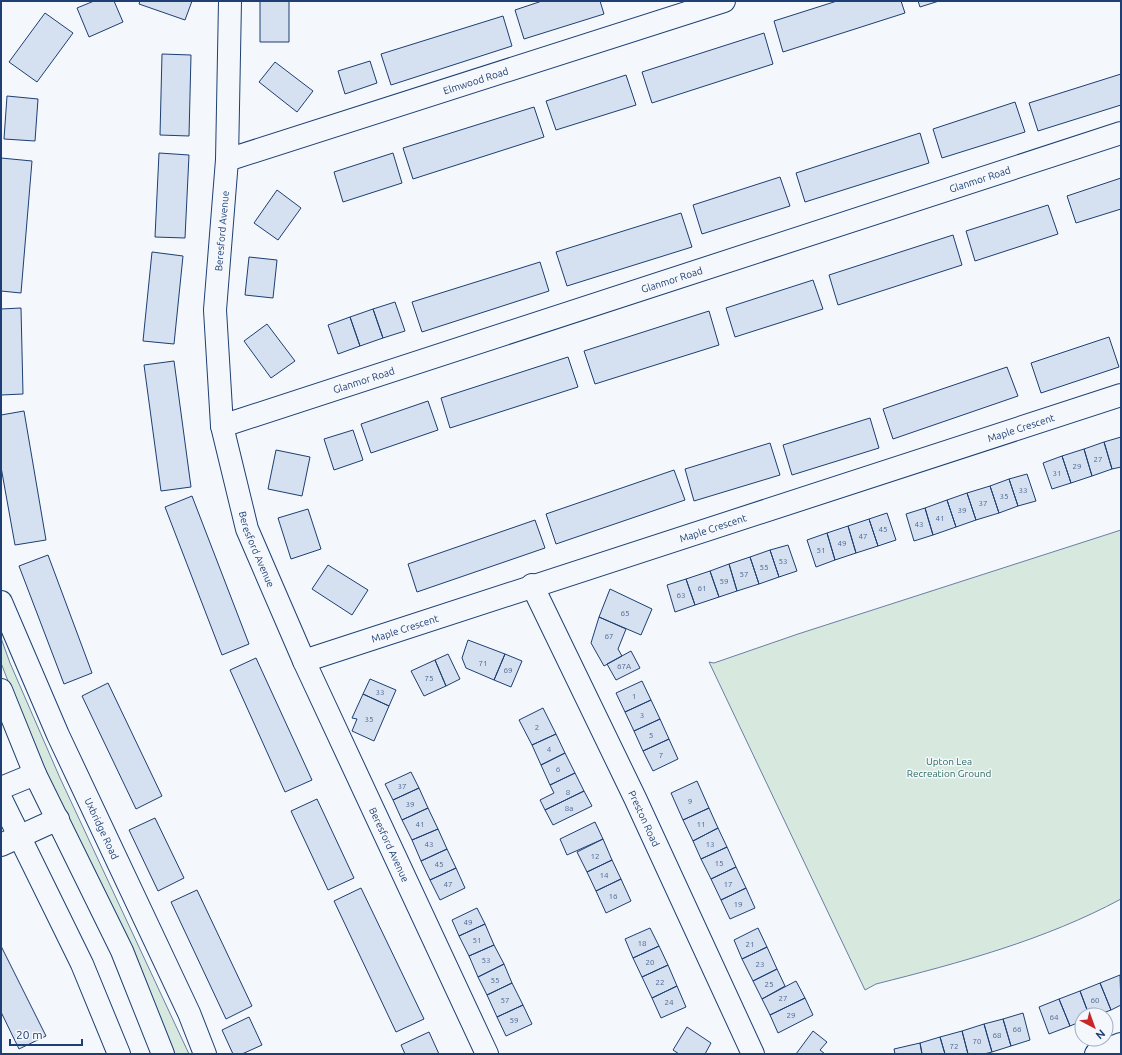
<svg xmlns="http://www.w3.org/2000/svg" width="1122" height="1055" viewBox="0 0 1122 1055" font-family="Ubuntu,sans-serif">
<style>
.green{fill:#d7e8df;stroke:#687fa3}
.building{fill:#d5e0f0;stroke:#1d3f73}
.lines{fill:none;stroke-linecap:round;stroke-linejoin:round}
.minor-casing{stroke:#1d3f73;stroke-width:24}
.primary-casing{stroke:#1d3f73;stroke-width:24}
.minor{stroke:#f4f7fb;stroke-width:22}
.primary{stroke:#f4f7fb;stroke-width:22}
.labels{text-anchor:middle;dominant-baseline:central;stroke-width:3;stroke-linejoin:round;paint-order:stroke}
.number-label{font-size:8px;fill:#4b6792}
.street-label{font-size:10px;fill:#1d3f73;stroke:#f4f7fb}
.park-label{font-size:10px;fill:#2c6c60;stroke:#f4f7fb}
</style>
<rect width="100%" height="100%" fill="#f4f7fb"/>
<!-- green -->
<path class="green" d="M1121,530V899C1045,940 959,963 876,984L865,990L709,662L714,663L798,634Z
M1,638L10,663L60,778L189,1054H169L36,753L1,663Z"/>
<!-- building -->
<path class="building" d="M94,1H114L123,22L89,37L77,8Z
M140,1H192L185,20L139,4Z
M260,1H289V42H260Z
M542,1H600L604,14L524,39L515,10Z
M837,1H901L905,13L783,52L774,21Z
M918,1H939L920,7Z
M45,13L73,33L37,82L9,62Z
M503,16L512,46L391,85L381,54Z
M764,33L773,64L652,103L642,72Z
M162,54L191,55L189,136L160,135Z
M370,61L377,83L345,94L338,71Z
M275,62L313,91L297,112L259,82Z
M1121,74V105L1038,131L1029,103Z
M626,75L636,105L556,130L546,101Z
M7,96L38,99L35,141L4,139Z
M1015,102L1025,132L942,158L933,129Z
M534,107L544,137L413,179L403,148Z
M920,133L929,163L805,202L796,173Z
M159,153L189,155L185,238L155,237Z
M393,153L402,183L343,202L334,172Z
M1,158L32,161L21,293L1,291Z
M780,177L790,206L702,234L693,205Z
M1121,178V209L1076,223L1067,196Z
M277,190L301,208L278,240L254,223Z
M1048,205L1058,234L975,261L966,231Z
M681,213L692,247L567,286L556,252Z
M953,235L962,265L838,305L829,275Z
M152,252L183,256L174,344L143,341Z
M249,257L277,260L273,298L245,295Z
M540,262L549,291L422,332L412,302Z
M813,280L823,309L735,337L726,308Z
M395,302L405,331L383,338L373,309Z
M21,308L23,394L1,395V309Z
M373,309L383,338L360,346L350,317Z
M709,311L719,345L595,384L584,351Z
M350,317L360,346L338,354L328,325Z
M267,324L295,361L271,378L244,341Z
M1109,337L1119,367L1041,393L1031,363Z
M568,357L578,387L450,428L441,398Z
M174,361L191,487L161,491L144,365Z
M1007,367L1018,396L893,439L883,409Z
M428,401L438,430L371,453L361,424Z
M24,411L46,540L15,545L1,467V415Z
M870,418L879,448L792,475L783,445Z
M353,430L363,460L334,470L324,439Z
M1121,437V467L1112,469L1104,442Z
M1104,442L1112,469L1092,476L1084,449Z
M770,443L780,475L694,501L685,469Z
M1084,449L1092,476L1071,483L1062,456Z
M276,450L310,457L302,496L268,489Z
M1062,456L1071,483L1052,489L1043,463Z
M674,470L685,500L556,544L546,514Z
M1027,474L1036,501L1018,506L1009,479Z
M1009,479L1018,506L999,513L990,486Z
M990,486L999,513L976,520L967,493Z
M967,493L976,520L956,527L947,500Z
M192,496L249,644L222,655L165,507Z
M947,500L956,527L933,535L925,508Z
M925,508L933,535L914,541L906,514Z
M308,509L321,549L291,559L278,518Z
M887,513L896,540L878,546L869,519Z
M869,519L878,546L856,553L848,526Z
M535,520L545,548L417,592L408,564Z
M848,526L856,553L835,560L827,533Z
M827,533L835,560L816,567L807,540Z
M788,545L797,571L779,577L770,550Z
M770,550L779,577L759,584L750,557Z
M48,555L92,673L64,684L19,566Z
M750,557L759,584L737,591L729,564Z
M729,564L737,591L719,597L710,571Z
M328,565L368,590L352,615L312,589Z
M710,571L719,597L695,605L686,579Z
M686,579L695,605L675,612L667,585Z
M610,589L652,609L641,635L599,617Z
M599,617L626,629L618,649L622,656L604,666L591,643Z
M468,640L505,654L494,680L466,668L462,658Z
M631,651L640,668L616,680L607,664Z
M448,654L460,679L446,686L435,660Z
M505,654L522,661L511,687L494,680Z
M256,658L312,780L285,792L230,670Z
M435,660L446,686L424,696L411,671Z
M370,679L396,690L389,706L363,694Z
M642,681L651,700L625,712L616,693Z
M108,683L162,796L136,809L82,696Z
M363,694L389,706L374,741L352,731L357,719L352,718Z
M651,700L660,719L634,731L625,712Z
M543,708L556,734L532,745L519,720Z
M660,719L669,739L643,751L634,731Z
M556,734L565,753L541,765L532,745Z
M669,739L678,759L653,771L643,751Z
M565,753L575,773L550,785L541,765Z
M411,772L419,788L393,800L385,784Z
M575,773L584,791L545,810L540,800L554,793L550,785Z
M697,781L709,808L683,820L671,793Z
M419,788L428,808L402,820L393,800Z
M584,791L592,806L553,825L545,810Z
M317,799L354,878L328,890L291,811Z
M428,808L438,829L412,840L402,820Z
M709,808L718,828L693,841L683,820Z
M155,818L184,878L158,891L129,830Z
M595,822L603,839L567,855L560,839Z
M718,828L727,847L701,859L693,841Z
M438,829L447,849L421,861L412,840Z
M603,839L612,860L587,872L577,852Z
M727,847L736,867L711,879L701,859Z
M447,849L456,868L430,880L421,861Z
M612,860L621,879L596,891L587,872Z
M736,867L746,888L721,900L711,879Z
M456,868L465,888L440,900L430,880Z
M621,879L631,901L606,913L596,891Z
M361,888L424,1019L396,1032L334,901Z
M746,888L755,908L730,919L721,900Z
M197,890L252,1006L226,1019L171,902Z
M477,908L485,924L459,936L452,920Z
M485,924L494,945L469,956L459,936Z
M650,928L659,946L633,958L625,939Z
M758,928L767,947L742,959L734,940Z
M494,945L504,964L478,977L469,956Z
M1,946L46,1036L19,1049L1,1012Z
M659,946L668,965L642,977L633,958Z
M767,947L777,969L753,981L742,959Z
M504,964L512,983L487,995L478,977Z
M668,965L677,986L652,998L642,977Z
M777,969L785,986L762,999L753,981Z
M1120,975L1121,1005L1111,1010L1100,983Z
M796,981L805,998L770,1015L762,999Z
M512,983L523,1005L497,1017L487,995Z
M1100,983L1111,1010L1098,1015H1089L1080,991Z
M677,986L686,1007L661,1018L652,998Z
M1080,991L1089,1015H1082V1021L1070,1026L1059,999Z
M805,998L813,1015L778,1033L770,1015Z
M1059,999L1070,1026L1049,1034L1039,1007Z
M523,1005L532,1024L506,1036L497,1017Z
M1023,1013L1030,1040L1011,1046L1003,1019Z
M249,1017L262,1045L242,1054H233L222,1030Z
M1003,1019L1011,1046L992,1052L984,1024Z
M984,1024L992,1052L984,1054H968L962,1031Z
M687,1027L711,1043L705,1054H679L673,1050Z
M813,1031L827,1042L820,1050L825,1054H796Z
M962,1031L968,1054H945L940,1037Z
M429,1032L439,1054H405L401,1045Z
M940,1037L945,1054H922L920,1043Z
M920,1043L922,1054H895L894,1049Z"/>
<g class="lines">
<!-- minor casing -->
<g class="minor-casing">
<g id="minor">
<path id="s1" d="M230,1L227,160L215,310L222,426L247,529L304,661L487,1054"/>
<path id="s2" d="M227,160L724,1"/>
<path id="s3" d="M222,426L1121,133"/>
<path id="s4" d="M532,585L635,798L753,1054"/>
<path id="s5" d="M1,602L58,735L189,1013L205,1054"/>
<path id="s6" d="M304,661L1121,395"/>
<path d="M1,788L35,774"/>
<path d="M1,845L58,819"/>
<path d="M1096,1054L1121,1044"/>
</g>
</g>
<!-- primary casing -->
<g class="primary-casing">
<path id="primary" d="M1,690L35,774L122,951L163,1054
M1,799L82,964L119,1054"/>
</g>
<!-- minor -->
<use href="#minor" class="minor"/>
<!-- primary -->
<use href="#primary" class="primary"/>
</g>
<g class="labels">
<!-- number labels -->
<g class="number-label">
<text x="1098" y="459">27</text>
<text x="1077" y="466">29</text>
<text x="1057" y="473">31</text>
<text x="1023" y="490">33</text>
<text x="1004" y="496">35</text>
<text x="983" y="503">37</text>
<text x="962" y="510">39</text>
<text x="940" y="518">41</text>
<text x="919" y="524">43</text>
<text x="883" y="529">45</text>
<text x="863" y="536">47</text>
<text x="842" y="543">49</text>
<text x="821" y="550">51</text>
<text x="783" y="561">53</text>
<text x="764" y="567">55</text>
<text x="744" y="574">57</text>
<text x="724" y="581">59</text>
<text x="702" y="588">61</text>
<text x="681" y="595">63</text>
<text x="625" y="613">65</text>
<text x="609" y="636">67</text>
<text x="483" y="663">71</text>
<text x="624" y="666">67A</text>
<text x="508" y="670">69</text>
<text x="429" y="678">75</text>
<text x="380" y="692">33</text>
<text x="634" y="696">1</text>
<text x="642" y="715">3</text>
<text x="369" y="719">35</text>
<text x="537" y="727">2</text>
<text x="651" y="735">5</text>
<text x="549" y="749">4</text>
<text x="661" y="755">7</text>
<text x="558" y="769">6</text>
<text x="402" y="786">37</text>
<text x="568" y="792">8</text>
<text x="690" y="801">9</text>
<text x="410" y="804">39</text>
<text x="569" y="808">8a</text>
<text x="420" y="824">41</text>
<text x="701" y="824">11</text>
<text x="429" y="844">43</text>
<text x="710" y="844">13</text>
<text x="595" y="856">12</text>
<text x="719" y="863">15</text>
<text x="439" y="864">45</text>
<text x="604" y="875">14</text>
<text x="448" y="884">47</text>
<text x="728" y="884">17</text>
<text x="613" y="896">16</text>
<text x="738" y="904">19</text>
<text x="468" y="922">49</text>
<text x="477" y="940">51</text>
<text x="642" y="943">18</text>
<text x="750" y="944">21</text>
<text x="486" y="960">53</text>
<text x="650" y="962">20</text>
<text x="760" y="964">23</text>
<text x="495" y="980">55</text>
<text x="660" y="982">22</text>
<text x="769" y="984">25</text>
<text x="783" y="998">27</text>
<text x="505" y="1000">57</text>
<text x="1095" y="1000">60</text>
<text x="669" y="1002">24</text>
<text x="791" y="1015">29</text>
<text x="1054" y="1017">64</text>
<text x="514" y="1020">59</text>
<text x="1017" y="1029">66</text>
<text x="997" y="1035">68</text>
<text x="977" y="1041">70</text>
<text x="954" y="1046">72</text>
</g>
<!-- street labels -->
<g class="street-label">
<text stroke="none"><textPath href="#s2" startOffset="261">Elmwood Road</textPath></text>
<text stroke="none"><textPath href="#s3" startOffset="797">Glanmor Road</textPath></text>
<text transform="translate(222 231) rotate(-85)">Beresford Avenue</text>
<text stroke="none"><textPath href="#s3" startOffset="473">Glanmor Road</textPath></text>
<text stroke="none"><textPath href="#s3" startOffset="149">Glanmor Road</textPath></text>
<text stroke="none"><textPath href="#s6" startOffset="754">Maple Crescent</textPath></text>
<text stroke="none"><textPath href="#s6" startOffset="430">Maple Crescent</textPath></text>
<text stroke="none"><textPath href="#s1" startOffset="554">Beresford Avenue</textPath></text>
<text stroke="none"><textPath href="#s6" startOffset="106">Maple Crescent</textPath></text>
<text stroke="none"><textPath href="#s4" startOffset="259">Preston Road</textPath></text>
<text stroke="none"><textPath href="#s5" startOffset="248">Uxbridge Road</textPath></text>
<text stroke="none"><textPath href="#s1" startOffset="878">Beresford Avenue</textPath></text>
</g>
<!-- park labels -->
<g class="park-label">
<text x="949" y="761">Upton Lea<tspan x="949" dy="12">Recreation Ground</tspan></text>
</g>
</g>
<!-- border -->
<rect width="1122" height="1055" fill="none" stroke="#1d3f73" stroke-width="4"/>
<!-- north arrow -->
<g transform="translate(1094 1027) rotate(139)"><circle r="19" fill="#f4f7fb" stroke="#9eadc5"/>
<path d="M0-3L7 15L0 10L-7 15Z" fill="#c62828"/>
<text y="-6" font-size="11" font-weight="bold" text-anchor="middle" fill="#1d3f73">N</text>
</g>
<!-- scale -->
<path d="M10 1039v6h72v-6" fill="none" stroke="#1d3f73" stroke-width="2"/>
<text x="16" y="1039" font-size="12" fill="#1d3f73" stroke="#f4f7fb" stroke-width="3" paint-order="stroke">20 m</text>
</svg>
